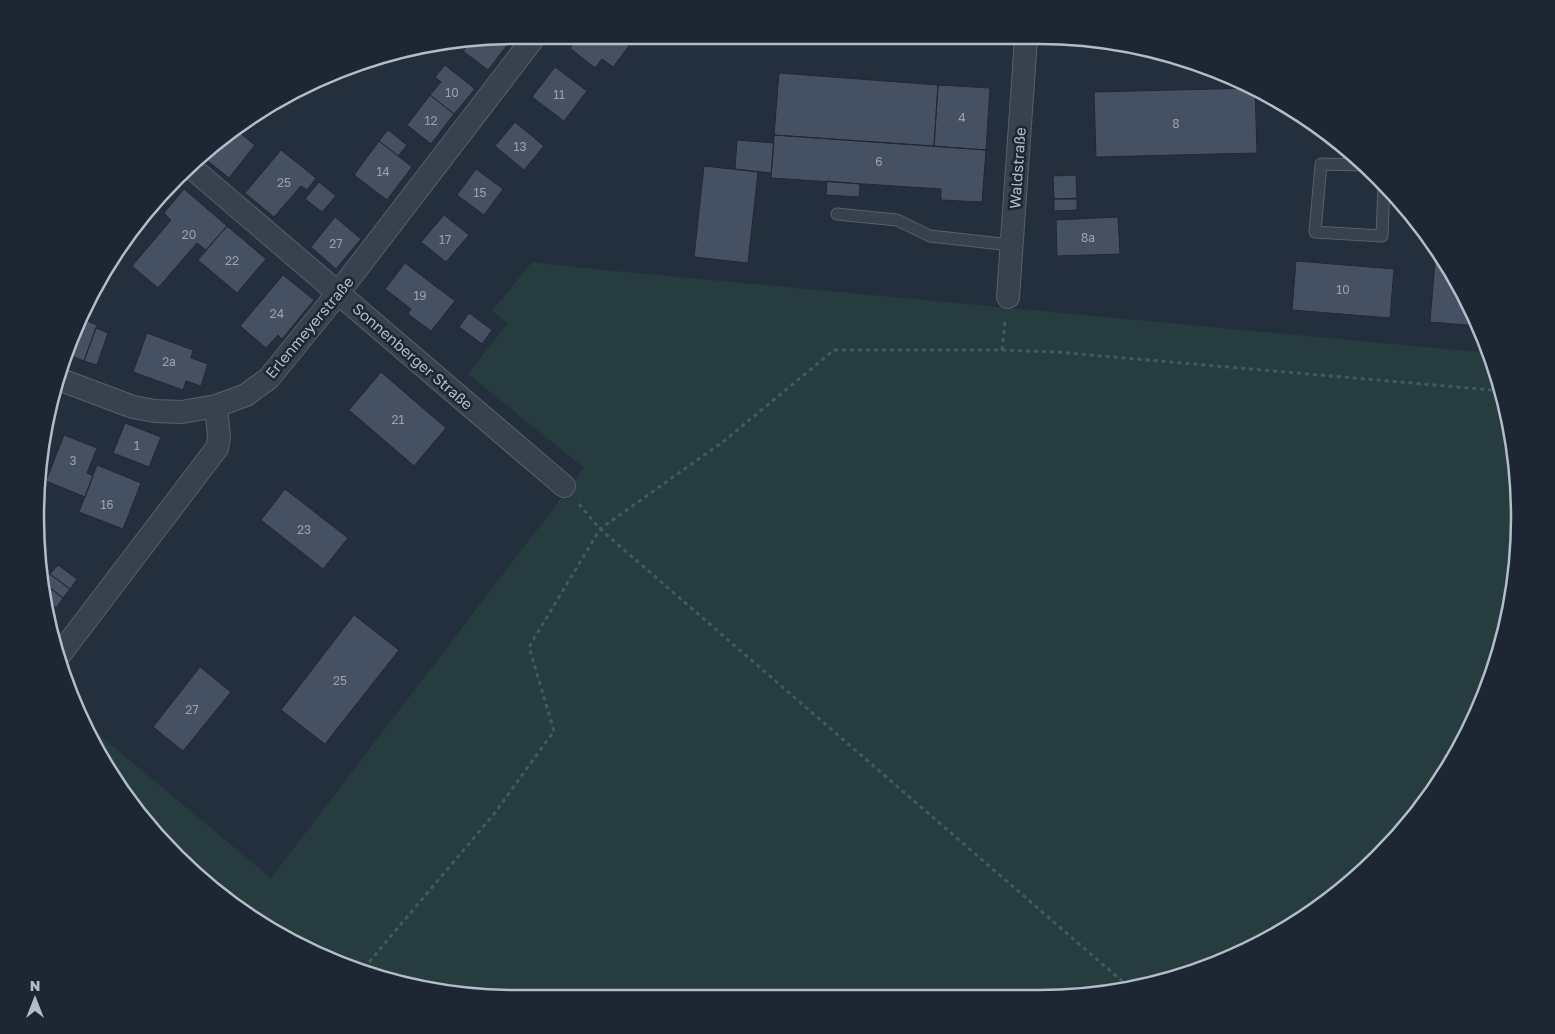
<svg xmlns="http://www.w3.org/2000/svg" width="1555" height="1034" viewBox="0 0 1555 1034" font-family="'Golos Text',sans-serif">
<style>
.green{fill:#263c3f}
.building{fill:#455162;stroke:#1f2835}
.lines{fill:none;stroke-linecap:round;stroke-linejoin:round}
.service-casing{stroke:#565f6c;stroke-width:13}
.minor-casing{stroke:#565f6c;stroke-width:24}
.path{stroke:#44595c;stroke-width:3;stroke-dasharray:4 4;stroke-linecap:butt}
.service{stroke:#38414e;stroke-width:11}
.minor{stroke:#38414e;stroke-width:22}
.labels{text-anchor:middle;dominant-baseline:central;stroke-width:5;stroke-linejoin:round;paint-order:stroke}
.number-label{font-size:12px;fill:#98a1af}
.street-label{font-size:15px;fill:#b4bcc9;stroke:#1d2633}
.rim{fill:none;stroke:#b4bcc9;stroke-width:2.5}
</style>
<rect width="100%" height="100%" fill="#242f3e"/>
<!-- green -->
<path class="green" d="M532,262L594,269L1489,353L1504,393L1519,486L1516,580L1494,672L1455,758L1400,835L1331,900L1251,949L1162,983L1069,998L454,995L304,949L199,879L100,758L85,723L271,878L584,468L468,374L508,323L492,311Z"/>
<!-- building -->
<path class="building" d="M580,35L616,36L629,46L613,67L602,59L595,68L570,48Z
M514,36L488,70L463,51L469,43Z
M445,65L475,89L454,114L430,95L441,82L435,77Z
M555,67L587,91L564,121L532,97Z
M779,73L938,85L934,146L774,135Z
M938,85L990,88L986,150L934,146Z
M1255,88L1257,153L1096,157L1094,92Z
M430,95L454,114L431,144L407,125Z
M515,122L544,146L524,170L495,146Z
M235,129L255,145L229,178L204,158Z
M388,130L407,145L398,156L379,141Z
M774,135L986,150L982,202L941,200V189L771,178Z
M737,140L774,143L771,173L735,169Z
M379,141L412,167L387,200L354,175Z
M281,150L316,178L307,190L301,186L274,217L245,193Z
M704,166L758,172L748,263L694,257Z
M476,169L503,189L484,215L457,195Z
M1076,175L1077,198L1054,199L1053,176Z
M827,181L860,184L859,197L826,195Z
M319,182L336,196L322,212L305,199Z
M184,189L227,226L206,250L197,243L158,288L132,266L171,220L164,213Z
M1054,199H1077V210L1054,211Z
M1410,213L1421,224L1423,227L1409,226Z
M444,215L469,235L446,262L421,242Z
M335,217L361,239L336,269L311,247Z
M1118,217L1120,254L1057,256L1056,220Z
M227,226L266,259L237,293L198,260Z
M1296,261L1394,269L1390,318L1292,310Z
M1435,261L1444,262L1470,304L1479,326L1430,322Z
M405,263L455,301L431,331L408,314L411,309L385,289Z
M283,275L314,300L282,339L278,335L266,348L240,326Z
M469,313L492,330L482,344L459,327Z
M80,318L97,325L84,361L67,354L72,333Z
M96,328L108,333L97,365L84,361Z
M147,333L193,350L191,358L208,364L201,386L186,381L183,390L133,372Z
M381,372L446,428L414,466L349,410Z
M125,423L161,437L149,467L113,453Z
M64,435L97,448L87,473L93,476L85,497L46,481Z
M97,465L141,483L123,529L79,512Z
M285,489L348,538L323,569L261,520Z
M37,493L47,497L39,517Z
M58,565L77,579L70,589L50,574Z
M50,574L70,589L63,598L46,585L45,580Z
M46,585L63,598L56,608L47,601Z
M354,615L399,650L325,744L281,710Z
M200,667L231,692L183,751L153,727Z"/>
<g class="lines">
<!-- service casing -->
<g class="service-casing">
<path id="service" d="M1365,165L1321,164L1315,232L1382,236L1384,185
M837,214L897,220L930,236L1011,245"/>
</g>
<!-- minor casing -->
<g class="minor-casing">
<path id="minor" d="M193,169L564,486
M1008,297L1026,39
M61,380L133,407L155,411L182,412L216,406L246,395L269,378L339,292L536,35
M58,657L217,448L219,437L216,406"/>
</g>
<!-- path -->
<path class="path" d="M1002,350L1005,321
M579,504L600,529L1130,988
M364,968L494,814L554,731L529,647L600,529L724,441L834,350H1002L1056,352L1503,391"/>
<!-- service -->
<use href="#service" class="service"/>
<!-- minor -->
<use href="#minor" class="minor"/>
</g>
<g class="labels">
<!-- number labels -->
<g class="number-label">
<text x="452" y="92">10</text>
<text x="559" y="94">11</text>
<text x="962" y="117">4</text>
<text x="431" y="120">12</text>
<text x="1176" y="123">8</text>
<text x="520" y="146">13</text>
<text x="879" y="161">6</text>
<text x="383" y="171">14</text>
<text x="284" y="182">25</text>
<text x="480" y="192">15</text>
<text x="189" y="234">20</text>
<text x="1088" y="237">8a</text>
<text x="445" y="239">17</text>
<text x="336" y="243">27</text>
<text x="232" y="260">22</text>
<text x="1343" y="289">10</text>
<text x="420" y="295">19</text>
<text x="277" y="313">24</text>
<text x="169" y="361">2a</text>
<text x="398" y="419">21</text>
<text x="137" y="445">1</text>
<text x="73" y="460">3</text>
<text x="107" y="504">16</text>
<text x="304" y="529">23</text>
<text x="340" y="680">25</text>
<text x="192" y="709">27</text>
</g>
<!-- street labels -->
<g class="street-label">
<text transform="translate(1017 168) rotate(-86)">Waldstraße</text>
<text transform="translate(309 327) rotate(-50)">Erlenmeyerstraße</text>
<text transform="translate(413 356) rotate(41)">Sonnenberger Straße</text>
</g>
</g>
<!-- crop -->
<path d="M0 0H1555V1034H0ZM517 44H1038A473 473 0 0 1 1511 517V517A473 473 0 0 1 1038 990H517A473 473 0 0 1 44 517V517A473 473 0 0 1 517 44Z" fill="#1d2633" fill-rule="evenodd"/>
<path class="rim" d="M517 44H1038A473 473 0 0 1 1511 517V517A473 473 0 0 1 1038 990H517A473 473 0 0 1 44 517V517A473 473 0 0 1 517 44Z"/>
<!-- north arrow -->
<g transform="translate(35 999)" stroke="#1d2633" stroke-width="4" paint-order="stroke">
<path d="M0-4L9 19L0 12L-9 19Z" fill="#b4bcc9"/>
<text y="-8" font-size="14" font-weight="bold" text-anchor="middle" fill="#b4bcc9">N</text>
</g>
</svg>
